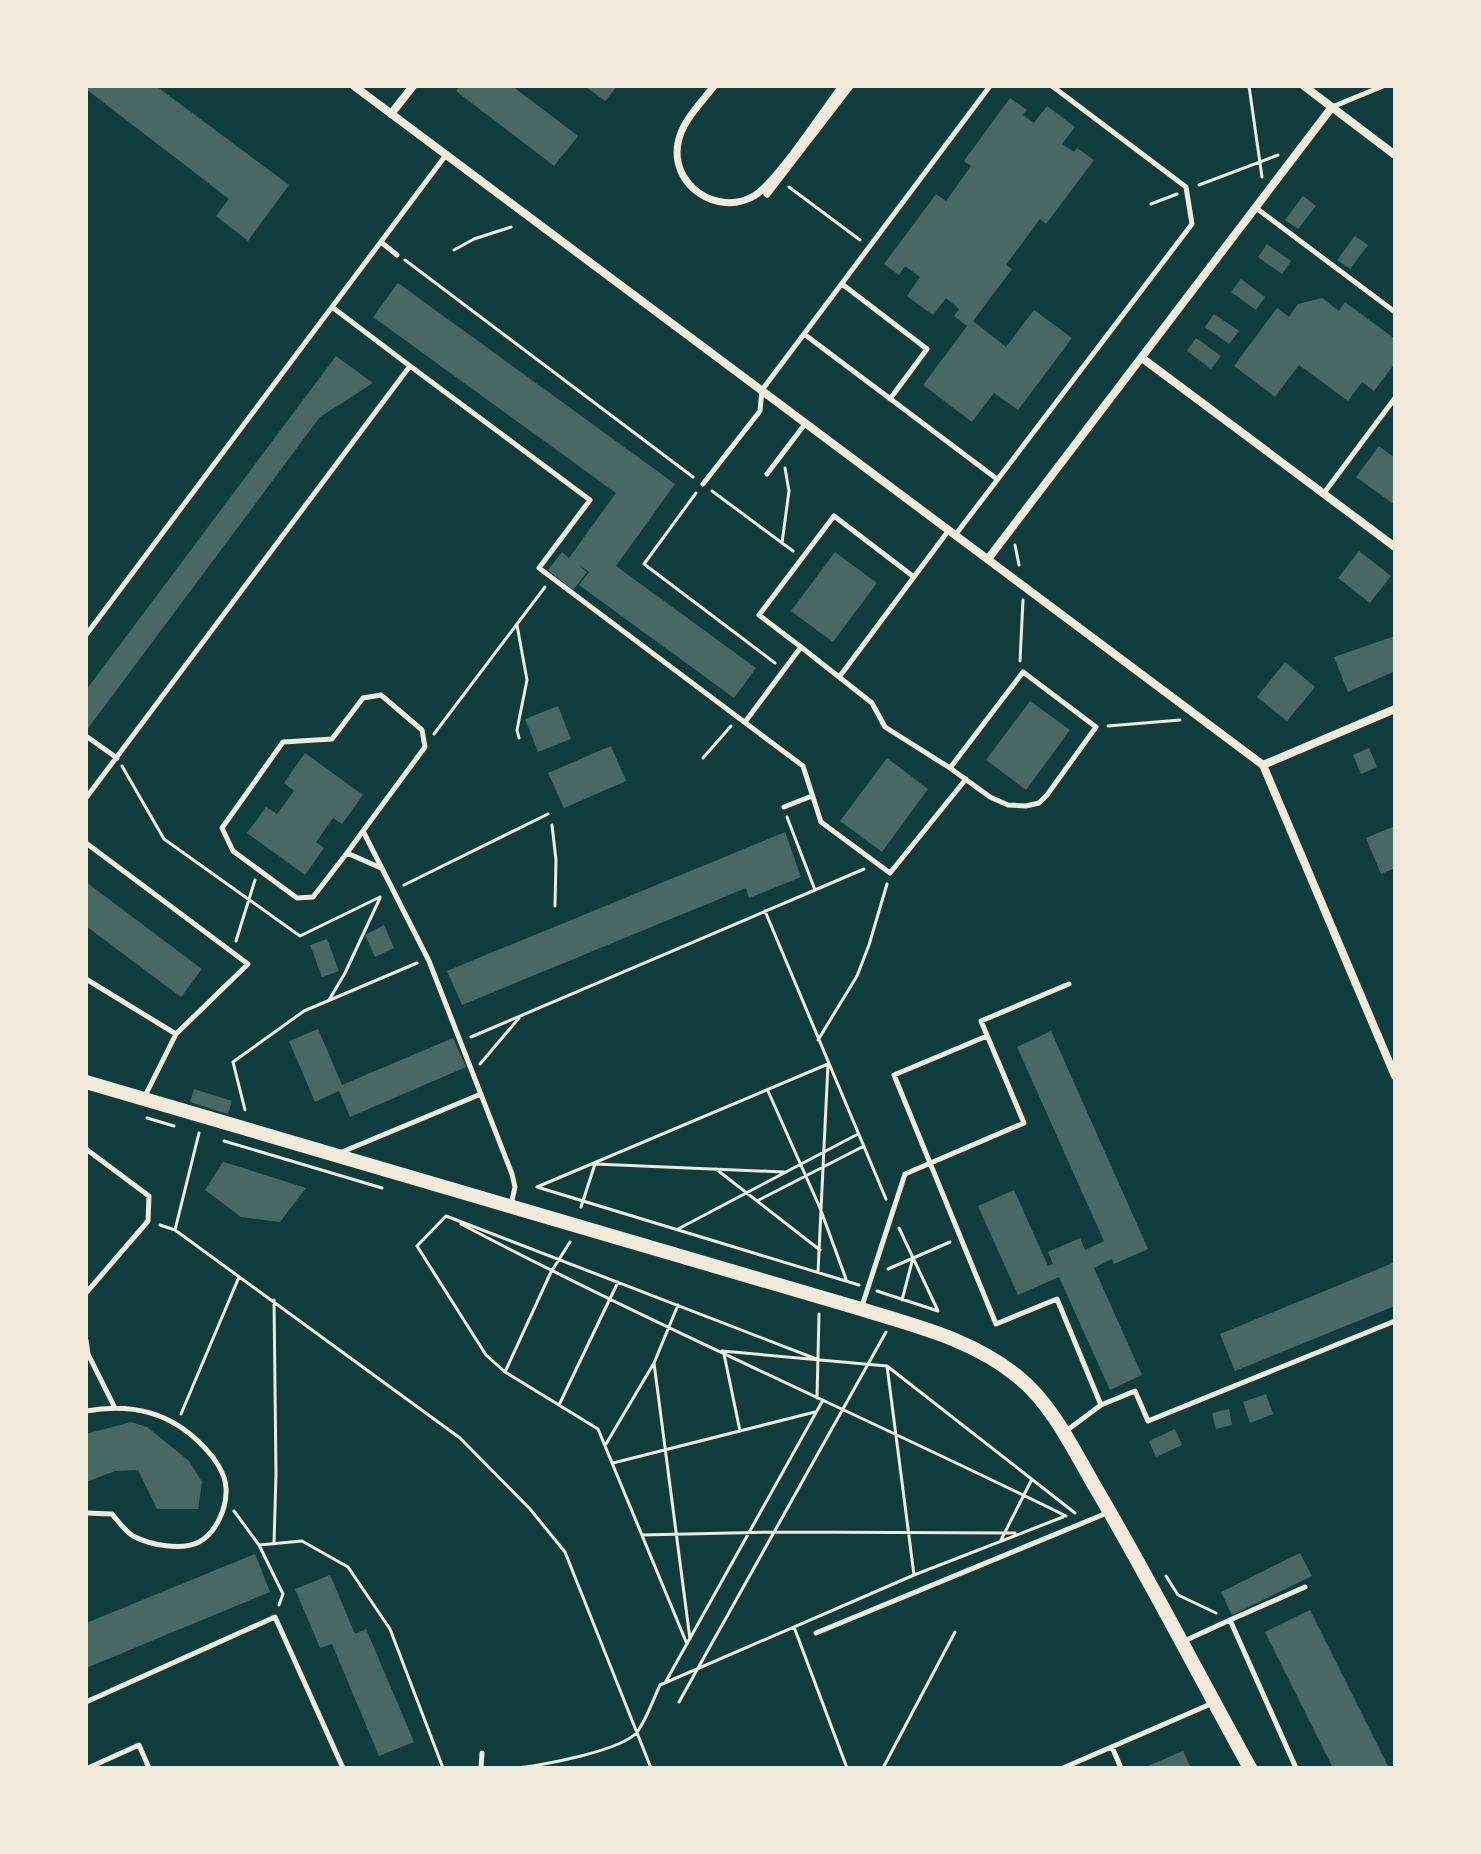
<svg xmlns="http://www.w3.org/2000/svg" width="1481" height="1854" viewBox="0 0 1481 1854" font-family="Mulish,sans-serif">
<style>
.building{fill:#486865}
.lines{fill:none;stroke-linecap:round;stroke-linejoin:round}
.path{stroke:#f1e9da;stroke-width:3}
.service{stroke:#f1e9da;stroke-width:5}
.pedestrian{stroke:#f1e9da;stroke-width:7}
.minor{stroke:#f1e9da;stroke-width:8}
.secondary{stroke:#f1e9da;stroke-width:14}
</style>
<rect width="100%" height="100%" fill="#0f3d3e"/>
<!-- building -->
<path class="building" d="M86,86H156L289,185L248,241L216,216L229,199L86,89Z
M460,86H512L578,136L554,166L456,91Z
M585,86H617L605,101Z
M1010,98L1027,110L1023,115L1034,123L1047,106L1075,127L1062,144L1074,152L1077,148L1094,160L1046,224L1040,219L1006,265L1012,269L973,321L1006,347L1034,310L1072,338L1018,410L994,393L972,422L923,385L967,326L954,316L959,309L946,298L933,315L907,296L920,277L905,266L899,275L884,264L936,194L946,201L971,166L964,161Z
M1303,196L1316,206L1298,229L1285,220Z
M1355,236L1368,245L1350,269L1337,260Z
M1267,244L1291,261L1282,274L1258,257Z
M1241,279L1265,297L1256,310L1231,292Z
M398,283L675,484L616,566L756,668L734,698L579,585L589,572L578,564L587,572L573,590L548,570L562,552L569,558L616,493L373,317Z
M1322,298L1339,311L1345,302L1395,339V363L1374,391L1362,382L1348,401L1299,365L1275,397L1234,366L1277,308L1289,317L1298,304Z
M1214,314L1239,331L1229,344L1205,327Z
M1196,338L1221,356L1211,369L1187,351Z
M336,356L373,383L320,417L86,731V690Z
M1379,446L1395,458V505L1356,477Z
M1359,551L1391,576L1370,603L1338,578Z
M835,552L877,583L833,642L791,611Z
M1395,636V671L1348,692L1334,657Z
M1285,662L1315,687L1287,721L1257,697Z
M1030,701L1070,730L1026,790L986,760Z
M558,706L571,739L538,752L525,719Z
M611,746L626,781L564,808L548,773Z
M1369,748L1377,767L1361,774L1353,755Z
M305,753L363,795L342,824L333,818L316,842L324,848L305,875L247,833L266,807L277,814L294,791L284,783Z
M887,758L928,789L882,852L840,821Z
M1395,826V868L1381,874L1366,838Z
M785,832L801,877L749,898L746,888L462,1005L447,971Z
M86,882L202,969L181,997L86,926Z
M384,925L394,948L375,957L365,935Z
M327,939L339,971L322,977L310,945Z
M318,1029L342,1085L453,1038L466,1067L350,1117L339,1091L315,1102L289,1041Z
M1051,1031L1148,1249L1114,1264L1112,1259L1094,1268L1142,1375L1110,1390L1059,1277L1018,1295L978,1206L1014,1190L1048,1266L1053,1264L1048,1252L1080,1238L1085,1250L1104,1241L1017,1047Z
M194,1089L232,1101L228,1114L190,1102Z
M223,1162L240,1167L306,1188L280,1222L241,1217L205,1190Z
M1395,1262V1306L1235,1371L1220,1334Z
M1266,1394L1273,1414L1250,1423L1243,1402Z
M1229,1409L1232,1425L1216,1429L1212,1413Z
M131,1422L147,1427L189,1461L202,1482L198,1509H157L138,1470L115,1471L86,1482V1434Z
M1175,1429L1182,1445L1156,1457L1149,1441Z
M1300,1553L1312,1576L1232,1615L1221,1592Z
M255,1554L270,1592L86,1668V1623Z
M330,1575L355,1634L366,1629L414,1742L379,1756L332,1644L320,1648L295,1589Z
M1310,1610L1389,1768H1333L1265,1632Z
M1183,1751L1191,1768H1149L1148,1766Z"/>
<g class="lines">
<!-- path -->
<path class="path" d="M1249,86L1262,177
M1199,185L1278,155
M789,187L860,240
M1151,204L1177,194
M454,250L474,239L511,227
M405,260L693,477
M712,491L793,551
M696,493L644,564L775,663
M782,543L789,491L785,468
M1015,545L1019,565
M517,625L527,680L517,730L519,738
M1020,661L1023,600
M1108,726L1180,720
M434,734L545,587
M703,758L731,726
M122,766L164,839L300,936L380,897
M552,825L556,860L555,906
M404,885L548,814
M815,890L864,869
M765,911L886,1199
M236,941L255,880
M329,1000L345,973L380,898
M471,1037L815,890L787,817
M818,1040L857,976L869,945L887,884
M480,1064L519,1018
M768,1091L820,1208L846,1279
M245,1110L233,1062L304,1011L417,963
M147,1118L174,1126
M224,1141L382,1188
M716,1169L820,1250
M537,1187L859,1285
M537,1187L828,1064L818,1272
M757,1201L864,1146
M581,1207L595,1164L784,1172
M461,1224C659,1328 865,1417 1066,1516
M160,1225L175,1230L460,1438L530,1509L565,1552L651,1768
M678,1229L858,1134
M175,1230L199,1133
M888,1269L950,1242
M877,1291L938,1311L899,1228
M274,1300L276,1474L274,1544
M902,1300L913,1258
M722,1351L887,1366L1075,1513
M724,1354L740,1431
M654,1363L690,1639
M887,1366L914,1575
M505,1372L551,1272L570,1242
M817,1398L819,1314
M559,1405L618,1282
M181,1414L239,1277
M606,1444L654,1363L678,1305
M613,1463L815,1412
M234,1511L259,1545L283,1594L279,1605
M642,1535L774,1532L1015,1533
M1001,1540L1032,1479
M259,1545L302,1541L348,1567L390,1629L443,1768
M1166,1576L1178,1595L1216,1613
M794,1627L847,1768
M687,1644L598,1429L505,1372L486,1355L417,1246L446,1216L819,1360
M665,1683L823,1400
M679,1702L886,1332
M513,1768C538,1767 625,1750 638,1731C647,1718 653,1700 660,1685L914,1575L1063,1517
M883,1768L955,1632"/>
<!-- service -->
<path class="service" d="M1332,107L1383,86
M1256,208L1395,312
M381,242L397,255
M842,284L927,349L890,399
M804,334L997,479
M410,366L590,500L539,568L803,766L821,822L890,873L966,779
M767,474L805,424
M703,484L760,411L762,390L990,86
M1324,493L1395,398
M956,534L1192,224L1186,187L1052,86
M86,635L332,307
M801,647L759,615L834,516L914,577
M840,676L949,530
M745,722L801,647L872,703L885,727L950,768L990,797L1008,805L1026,806L1039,803L1047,795L1096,727L1023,672L950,768
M86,736L117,758
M86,798L410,366L332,307L446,155
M784,807L812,796
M86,843L248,964L176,1034L145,1096
M347,853L363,831
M381,868L347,853L313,897L297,898L233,851L222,828L283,742L332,739L363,698L381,695L422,730L425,747L363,831L429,961L512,1174L515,1187L511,1205
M86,979L176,1034
M987,1036L894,1075L996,1324L1057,1299L1101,1405L1135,1391L1148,1421L1395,1321
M86,1149L149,1196L148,1221L86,1293
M342,1152L481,1094
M862,1306L905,1174L1024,1123L981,1021L1069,984
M86,1340L88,1354L114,1406
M86,1411C132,1403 171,1412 204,1447C214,1457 226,1474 226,1489C227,1508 216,1533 199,1542C182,1551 150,1545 133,1536C125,1531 118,1521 112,1514L86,1513
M1066,1431L1101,1405
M1230,1620L1305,1587
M816,1633L1107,1513
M1182,1642L1230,1620L1296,1768
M86,1702L275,1617L343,1768
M1112,1747L1121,1768
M88,1768L139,1745L149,1768
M481,1768L482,1753
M1063,1768L1213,1703"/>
<!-- pedestrian -->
<path class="pedestrian" d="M714,86C701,103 682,121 678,143C670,185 717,217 754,196C777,182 823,111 842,86
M767,194L850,86"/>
<!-- minor -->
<path class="minor" d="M354,86L1263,765L1395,1076
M1304,86L1395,155
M391,114L413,86
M1142,358L1395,547
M988,559L1332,107
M1263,765L1395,709"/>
<!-- secondary -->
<path class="secondary" d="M86,1082L861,1309C915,1326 972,1339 1017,1376C1052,1404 1072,1447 1094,1485C1149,1578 1198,1674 1250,1768"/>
</g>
<!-- border -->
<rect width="1481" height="1854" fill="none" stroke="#f1e9da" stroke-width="176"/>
</svg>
